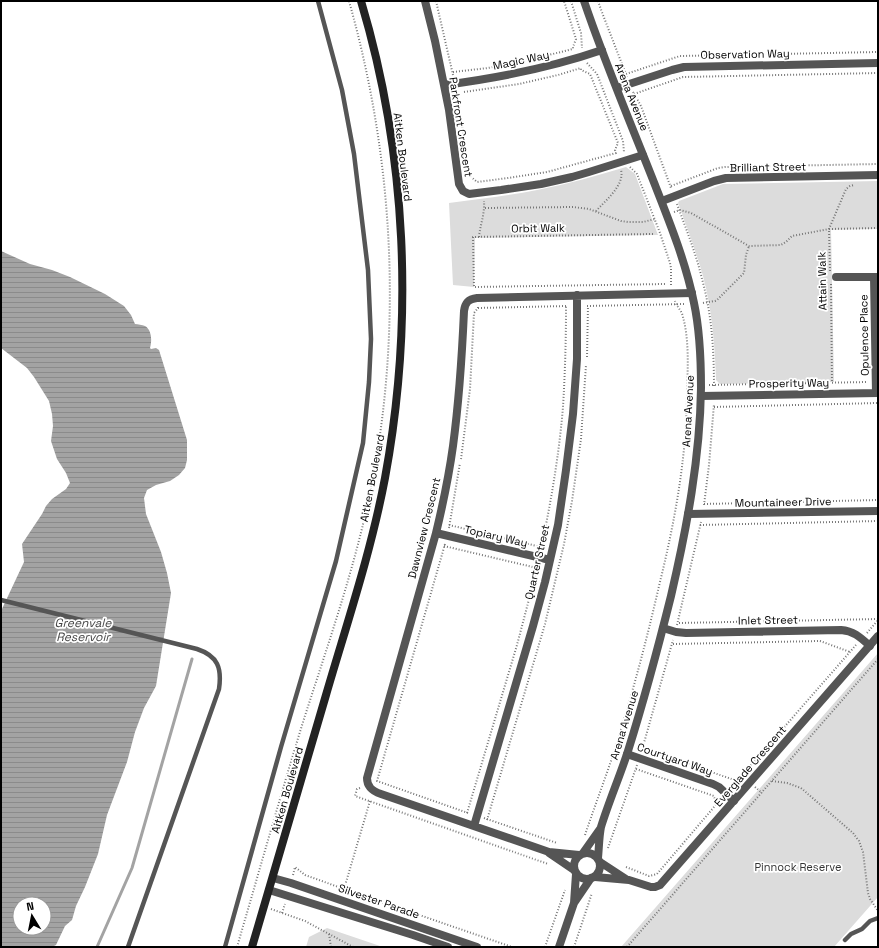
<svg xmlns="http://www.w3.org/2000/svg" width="879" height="948" viewBox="0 0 879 948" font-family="'Space Grotesk',sans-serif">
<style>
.park{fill:#dcdcdc}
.water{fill:url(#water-rules);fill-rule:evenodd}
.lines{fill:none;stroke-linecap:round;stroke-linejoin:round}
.stream{stroke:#a3a3a3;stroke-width:3}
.path{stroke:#777;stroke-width:2;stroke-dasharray:1 2;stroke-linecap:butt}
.service{stroke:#555;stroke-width:4.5}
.minor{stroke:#555;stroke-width:8}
.tertiary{stroke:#555;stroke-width:8}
.secondary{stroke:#222;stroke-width:8}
.labels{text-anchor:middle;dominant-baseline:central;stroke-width:3.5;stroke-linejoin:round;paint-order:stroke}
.street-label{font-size:11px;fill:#000;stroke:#fff}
.park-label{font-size:11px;fill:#333;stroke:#fff}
.water-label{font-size:12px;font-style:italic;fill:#444;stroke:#fff}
</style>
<defs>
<pattern id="water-rules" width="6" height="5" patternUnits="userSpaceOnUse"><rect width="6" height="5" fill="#a3a3a3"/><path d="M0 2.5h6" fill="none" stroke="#8b8b8b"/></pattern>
</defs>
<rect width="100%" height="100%" fill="#fff"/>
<!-- park -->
<path class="park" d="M626,167L635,174L658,235L475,238L474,287L453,285L449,203C478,199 508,196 537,190C567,184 596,176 626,167Z
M878,181V229L831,230L834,382L720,384L716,380C715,345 712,310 703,276C696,251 687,227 678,203L679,201L723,184Z
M878,653V897L834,947H621Z
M327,928L383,947H306L309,937Z"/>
<!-- water -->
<path class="water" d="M1,251L30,264L52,270L70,277L105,294L124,306L131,315L135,324C138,324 142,325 145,326C152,330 152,341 150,348L151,349L156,348L159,350L187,440V460L185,468L179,475L170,481L156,485L147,490L144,498L146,514L161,552L167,573L171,593L156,686L144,708L135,732L127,762L107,815L98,854L85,887L76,906L72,920L65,926L56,945L52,947H1V611L24,562L22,544L42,514L46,506L52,499L66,489L70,483L66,473L57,459L51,441L53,426L52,414L49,401L34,377L27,368L1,348ZM20,904H44V928H20Z"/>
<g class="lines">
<!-- stream -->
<path class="stream" d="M97,947L132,868L192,659"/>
<!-- path -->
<path class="path" d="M436,1L453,75
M571,1L581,33L582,48
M598,1L603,15L627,77
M587,63L597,74L623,141L624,152
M453,72L488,68L520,62L573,49V47L576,39L564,1
M626,74L680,56L878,52
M457,91L469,175L477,182L508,178L547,172L616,153L615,150L618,143L590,74L581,70V68
M464,92L519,84L558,75L581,68
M633,92L641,106L671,188
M634,94L683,77L878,73
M630,167L637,174L660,233L670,263L671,268V285
M671,186L718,168L725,167L878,164
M677,204C686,229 696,253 702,279C712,315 714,351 714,388
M485,208L573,207L589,209L621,221L628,222H643L655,219
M596,211C605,201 625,185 621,170
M674,212L680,210L691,213L749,246L781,245L786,242L792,236L829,229L846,189L850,186L854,185
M653,234L473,237L474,287L665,284V286
M479,237C480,225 485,214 484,201
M830,271L829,229L878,228
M831,284L832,383
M703,303L715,301L717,300L744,273L746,255L749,246
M587,306L686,304
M478,308L566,306
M587,357L588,306
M709,385L867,382
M714,407L878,403
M461,459L470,389L474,313L478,308V306
M704,504L878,500
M704,505L709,465L714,404
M449,525L541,547
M700,525L878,521
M449,528L460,463
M445,544L377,781L468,813
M444,546L537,568
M541,549C551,502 559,455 563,407C565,374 566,340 566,306
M679,623L878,619
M677,625L701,522
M867,633L878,620
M673,644L820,641L850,652
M643,748L737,781
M642,750L673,640
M636,769L714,796L717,805
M772,781L787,783L801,788L853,833L859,841L863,852L868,893L870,899L878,911
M755,787L762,793
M360,788L357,789L355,796L548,864
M731,788L856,645
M370,801L344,889L512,947
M467,813L517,645L538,565
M484,818L557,843
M487,820L545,624L564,544L572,501L581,439L586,365
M585,835C594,808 604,782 613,755C631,699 646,643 659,586C675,521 687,456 687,389C688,367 689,339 683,317C682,311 677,307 675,301
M608,848L637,765
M626,867L649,876L657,874L720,800
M293,875L295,867L305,875L344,889
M271,909L305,921L353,947
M282,913L285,904
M329,934L331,947
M237,947C259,872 280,797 303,722C327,647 354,571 370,493C403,330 394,161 349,1
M545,947L565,890
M574,947L592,893
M627,947L878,659"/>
<!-- service -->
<path class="service" d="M1,600L197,649C218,656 222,668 219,689L128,947
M845,940L851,934L862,929L870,921L878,918
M225,947L281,747L336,561L363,443L369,382L371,339L368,270L354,154L342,90L318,1"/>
<!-- minor -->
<path class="minor" d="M425,1L435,41L449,110L459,184L463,191L469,194L501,190L541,184L572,177L589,172L643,155
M444,85C498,78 550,68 602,50
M617,88L672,70L684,67L878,63
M662,201L714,181L726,178L878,175
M836,277H878
M874,277L876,393
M701,396L878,393
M688,514L878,511
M436,533L550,560
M663,628L676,632L686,633L841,630C854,631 860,637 870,646
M627,754L713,784L719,787L734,801
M474,826L533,626L545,582L558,525L566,470L573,414L577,359V295
M549,853L574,870
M579,855L549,852L381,794C372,791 367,787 367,778L436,533C443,504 449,475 453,446C459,401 462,356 464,311C465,303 468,299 477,298L692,293
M600,862L626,879
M595,877L629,880L651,887H655L660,885L878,636"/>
<!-- tertiary -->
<path class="tertiary" d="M584,1C605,63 631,124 655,185C670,223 686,263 694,303C700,331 701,360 701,388C700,458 687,527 671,596C658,648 644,700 628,751C620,776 609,801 601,827C599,837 599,848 598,858
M574 866a13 13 0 1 1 26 0a13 13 0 1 1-26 0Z
M583,853L600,829
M273,878L291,883L477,947
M269,890L413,935L448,947
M574,903L576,874
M559,947L574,903L591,878"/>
<!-- secondary -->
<path class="secondary" d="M252,947C277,863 301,779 326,695C347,623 371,552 385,478C414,321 407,155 361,1"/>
</g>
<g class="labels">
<!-- street labels -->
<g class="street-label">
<text transform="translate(745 54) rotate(-1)">Observation Way</text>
<text transform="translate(521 60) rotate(-12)">Magic Way</text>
<text transform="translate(632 97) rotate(68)">Arena Avenue</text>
<text transform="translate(461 127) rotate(81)">Parkfront Crescent</text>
<text transform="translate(403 157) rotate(83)">Aitken Boulevard</text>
<text transform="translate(768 167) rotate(-1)">Brilliant Street</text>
<text transform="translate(538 228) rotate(-1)">Orbit Walk</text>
<text transform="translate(822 281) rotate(-91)">Attain Walk</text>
<text transform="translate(864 335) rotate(-91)">Opulence Place</text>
<text transform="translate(789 383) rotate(-1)">Prosperity Way</text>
<text transform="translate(688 411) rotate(-87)">Arena Avenue</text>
<text transform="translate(372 478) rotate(-79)">Aitken Boulevard</text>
<text transform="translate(783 502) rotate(-1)">Mountaineer Drive</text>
<text transform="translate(424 528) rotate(-76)">Dawnview Crescent</text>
<text transform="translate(496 536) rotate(13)">Topiary Way</text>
<text transform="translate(537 562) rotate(-77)">Quarter Street</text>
<text transform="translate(768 620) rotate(-1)">Inlet Street</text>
<text transform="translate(624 725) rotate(-73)">Arena Avenue</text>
<text transform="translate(675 759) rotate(19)">Courtyard Way</text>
<text transform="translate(750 766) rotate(-49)">Everglade Crescent</text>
<text transform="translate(287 790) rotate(-74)">Aitken Boulevard</text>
<text transform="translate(379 901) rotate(19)">Silvester Parade</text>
</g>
<!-- park labels -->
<g class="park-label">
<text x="798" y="867">Pinnock Reserve</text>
</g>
<!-- water labels -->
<g class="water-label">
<text x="83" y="623">Greenvale<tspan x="83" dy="14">Reservoir</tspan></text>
</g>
</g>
<!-- border -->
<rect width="879" height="948" fill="none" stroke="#000000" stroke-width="4"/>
<!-- north arrow -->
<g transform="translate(32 916) rotate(350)"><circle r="19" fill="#ffffff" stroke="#999999"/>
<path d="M0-3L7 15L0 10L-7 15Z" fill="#000000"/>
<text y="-6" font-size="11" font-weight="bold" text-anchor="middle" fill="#000000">N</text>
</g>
</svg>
